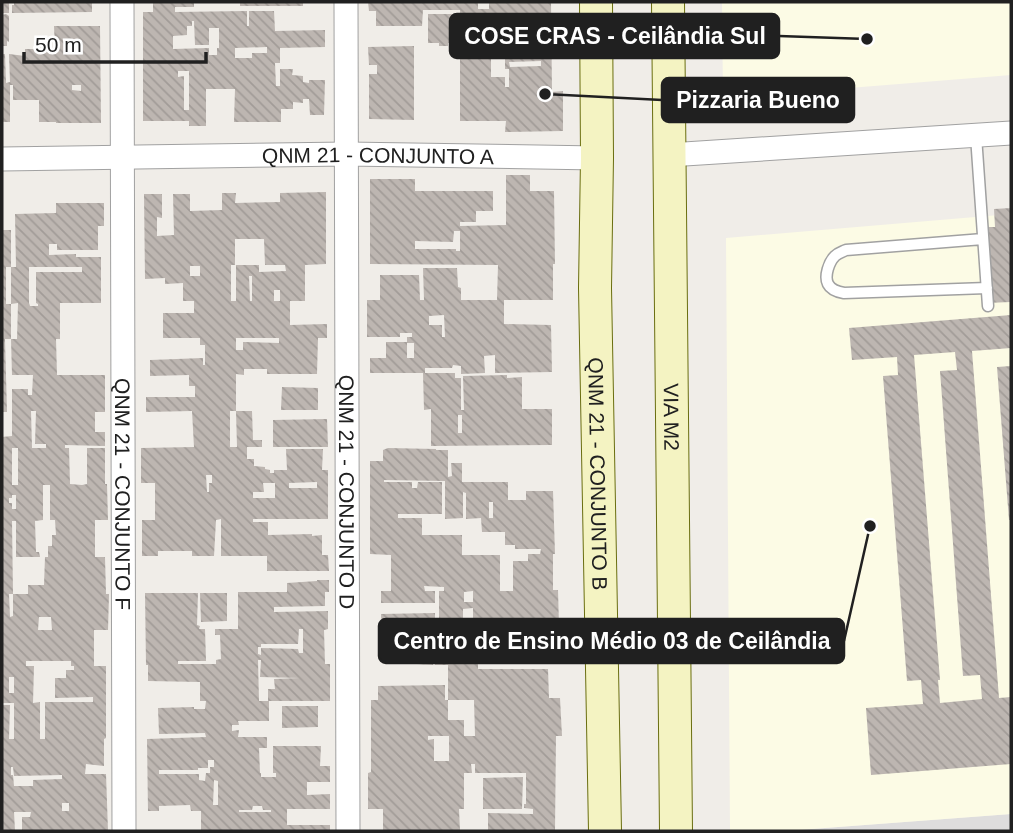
<svg xmlns="http://www.w3.org/2000/svg" width="1013" height="833" viewBox="0 0 1013 833" font-family="Helvetica,sans-serif">
<style>
.residential{fill:#dedddd}
.education{fill:#fcfbe5}
.building{fill:url(#building-back-hatch);fill-rule:evenodd}
.lines{fill:none;stroke-linecap:round;stroke-linejoin:round}
.lane-casing{stroke:#a1a1a1;stroke-width:13}
.street-casing{stroke:#a1a1a1;stroke-width:25}
.secondary-casing{stroke:#6a6e10;stroke-width:34}
.lane{stroke:#fff;stroke-width:10}
.street{stroke:#fff;stroke-width:23}
.secondary{stroke:#f4f3c2;stroke-width:32}
.labels{text-anchor:middle;dominant-baseline:central;stroke-width:5;stroke-linejoin:round;paint-order:stroke}
.street-label{font-size:21px;fill:#202020;stroke:#fff}
.leader{fill:none;stroke:#202020;stroke-width:2.5}
.callout-dot{fill:#202020;stroke:#fff;stroke-width:2.5}
.callout{fill:#202020;stroke:#202020;stroke-width:2.5}
.callout-label{font-size:23px;text-anchor:middle;font-weight:bold;fill:#fff}
</style>
<defs>
<pattern id="building-back-hatch" width="6" height="6" patternUnits="userSpaceOnUse" patternTransform="scale(1.75)"><rect width="6" height="6" fill="#bdb6b1"/><path d="M-1 5l2 2M0 0l6 6M5-1l2 2" fill="none" stroke="#a29c98"/></pattern>
</defs>
<rect width="100%" height="100%" fill="#f0ede8"/>
<!-- residential -->
<path class="residential" d="M1011,814V831H785Z"/>
<!-- education -->
<path class="education" d="M722,2H1011V75L723,98Z
M1011,214V814L785,831H730L726,238Z"/>
<!-- building -->
<path class="building" d="M2,2H9V13H2Z
M14,2H92V12L12,13V5H14Z
M153,2H194V7H175V12L247,11V26H249V11H274L275,31L325,30V47L280,48V63H275L276,86H280V69H293L292,75L303,76V82L309,83V80H325L324,115H310L309,99H303V103L293,102V109H281V122H234L235,89H206V126H189V121H143V12H153ZM192,21H194L195,45H209V28H219V48H217V55H209V48L173,49V36L187,35V26H192ZM267,47V53H252V58H235V48ZM178,71H189V110H184V76L178,77Z
M240,2H303V6H240Z
M368,2H478V9H489V2H551L552,92L563,91V131L505,132L506,121H460V43H448V46H439V43H428V14H455V28H460V10H423L422,26H376V11H369ZM486,18H495V43L540,42V44L487,45ZM491,55H505V69H509V87H505V77H491ZM541,61V66L510,67L509,62Z
M6,14L9,16V42L7,41V46H2V15Z
M54,26H100L101,123H56V122H39V100H13V85H10V122H2V54H5L6,83L10,82L9,54L25,56V49H55ZM72,85H81V91L72,90Z
M414,46V120L369,119V74H377V65H369L368,47Z
M506,175H530V191H554L555,264H553V300H504V324L551,325L552,372L495,373V355L484,356L485,373L461,374V366L453,365L452,368H425V373H455V378H461V410H464L463,376L507,375V378L522,377V409H552V445L431,446V409L424,410L423,373H370V358H386V342H407V337H412V333H400V337H367V300H380V275H419L420,300H424L423,268H457L458,287L461,288V300H497L498,265L370,264V179H415V191H493V211H476V222H460V226L506,225ZM454,231H460V251H456V249H415V241L453,242ZM444,315L445,337H442V325H429V316ZM407,343H414V358H407ZM458,415H462V433H458Z
M326,192V264L305,265V301H290V325L327,324V338H318L317,374H267V369H244V375L236,374V411H230V447H237L236,411H252L253,440H262V447H247V459H254V466L265,467V469L270,470V473H274V470H287L286,449H323L322,470H328V519H253V522H268V535L312,534V536L322,535V555H328L329,571H267V556H221V519L216,520L214,556H192V551H158V556H142V520H155V483H141V448L194,447L192,411L146,412V397H195V386H189V375L150,376V360L203,358V365H205V345H200V338H163V313H194V301H183V283L165,284V278L145,279L144,194H162V218L157,217V236L174,235L173,194H190V211L222,210V193H236L235,203L280,202V193ZM235,239H264L265,265H285L286,271L259,272V265H236V301H231V265H235ZM190,266H200V276H190ZM249,276H252V301H250ZM274,290H280V301H274ZM236,338H279V343L243,342V350H236ZM206,475H212V483H209V492H207ZM317,482V488H289V483ZM263,483H275V498H253V492H264Z
M56,203H104V226H98V250H57V244H49V255L76,254V257H101V303H60V339H56L57,375H105V412H95V432H105V446L65,445V448H69L70,484L82,485L87,484V448H105V484H107L108,520H95V557H105L106,594H109L108,630H94V666H106V738L104,739V766L86,764L85,774H106L108,831H22V817H30L31,812H14L15,831H2V705H10L9,739H14V703H2V437L12,436V389H28V395H32L33,375H12L11,339H5L7,412H2V230H11V267H6V304H11V339H17L18,303L11,304V267H16L15,214L56,213ZM29,267H82V272H36V303L38,304V306H30L29,303ZM31,411H36L35,444H46V448H32ZM12,448H18V485H12ZM43,485H50V520H55L56,535H52V546H48V557H45L44,585H28V594H13V616L10,617L9,594H13L12,521H16V557H40L39,552H36L35,521L43,520ZM12,495H16V509H12V503H9V498H12ZM39,617H51L52,630H38ZM26,661H71V666H74V670H66V678H55V698L93,697V702H45V739H40V702L33,703L34,666H26ZM9,677H14V693H9ZM11,767H13L14,776L62,775V779L33,780V786H14L13,775H11ZM62,803H69V811H62Z
M1011,208V302L986,303V227H995L994,209Z
M1011,315V348L972,351L999,698L1011,697V764L871,775L866,708L923,704L921,680L907,681L883,376L898,375L897,357L852,360L849,328ZM955,352L957,370L940,371L963,676L980,675L982,699L940,703L938,680H940L914,355Z
M1011,366V520H1009L997,367Z
M282,387L318,388V410H281Z
M327,419L328,447H273V420Z
M388,448L436,449V450H448V477L452,476L451,463H462V482H508V500H526V491H553L555,554H553V590H558L559,626H554V663L478,664V669H548L549,698H560L562,736H556L555,831H488V813L533,814V809L524,808V804H526V773H475V764H471L472,773H464V809H459L460,831H383V809H368V773L371,772V700H378V686L445,685V700H448V720H464V736H475L474,700H448V665H435V634H433V665L417,664V658L383,659L381,614L435,613V628H439V591H444V587L424,586L425,591H435V603H381V591H391V555L370,554V461H383V450ZM384,480L445,481V519L463,518V492L466,493V519L481,518L482,532H505V545H515V549H541L540,554H528V561H513V591H500V555H462V535H422V518H398V514H442V482H418L417,488H412V482H384ZM489,502H493V518H489ZM473,591V602H464V592ZM473,608V627H463V609ZM506,618H513V627H506ZM478,638H496L497,646L478,648ZM428,736H449V761H434V739L428,740Z
M317,580H329V592H325V606L274,607V612L328,611V629L324,630L325,664H330V701H269V721H238L239,725H232V731L239,730L238,737H267V748H259L260,773H261V777H276V773H273V746H321L320,766H330V782H307V795L330,794V809H287V825H330V831H201V811H191L190,805L159,806V811H148L147,739L206,737L205,733L159,734L158,708L194,707V709H205L206,701H200V682L148,681V665H146L145,593H198L197,625L200,626L199,629H205L206,661H178V664H216V660L221,659L220,635H215V629H238V592H287V583L317,581ZM299,629H303V653H299L298,649L261,648V655L258,654V647H261V644H298ZM258,660H261L260,677L300,678L274,679L275,689H268V701H259ZM208,760H214V767H210V773H206L205,781L199,780V774H159V770H198V768H208ZM214,780L218,781V805H213ZM253,806H262L263,810H271V812H239V810H252Z
M200,593H227V621L201,622Z
M282,706H318V727L282,728Z
M523,777L522,809H483V778Z"/>
<g class="lines">
<!-- lane casing -->
<g class="lane-casing">
<path id="lane" d="M976,136L988,306
M983,239L846,250C842,252 838,253 835,256C829,262 824,276 828,284C831,290 838,292 844,293L987,288"/>
</g>
<!-- street casing -->
<g class="street-casing">
<g id="street">
<path id="s1" d="M122,2L124,831"/>
<path id="s2" d="M346,2L348,831"/>
<path d="M669,155L1011,133"/>
<path id="s3" d="M2,159L347,154L597,158"/>
</g>
</g>
<!-- secondary casing -->
<g class="secondary-casing">
<g id="secondary">
<path id="s4" d="M596,2L597,158L595,288L605,831"/>
<path id="s5" d="M668,2L676,831"/>
</g>
</g>
<!-- lane -->
<use href="#lane" class="lane"/>
<!-- street -->
<use href="#street" class="street"/>
<!-- secondary -->
<use href="#secondary" class="secondary"/>
</g>
<g class="labels">
<!-- street labels -->
<g class="street-label">
<text stroke="none"><textPath href="#s3" startOffset="376">QNM 21 - CONJUNTO A</textPath></text>
<text stroke="none"><textPath href="#s5" startOffset="415">VIA M2</textPath></text>
<text stroke="none"><textPath href="#s4" startOffset="472">QNM 21 - CONJUNTO B</textPath></text>
<text stroke="none"><textPath href="#s2" startOffset="490">QNM 21 - CONJUNTO D</textPath></text>
<text stroke="none"><textPath href="#s1" startOffset="492">QNM 21 - CONJUNTO F</textPath></text>
</g>
</g>
<!-- callouts -->
<path class="leader" d="M867 39L779 36M545 94L662 100M870 526L844 641"/>
<g class="callout-dot">
<circle cx="867" cy="39" r="7"/>
<circle cx="545" cy="94" r="7"/>
<circle cx="870" cy="526" r="7"/>
</g>
<g class="callout">
<rect x="450" y="14" width="329" height="44" rx="7"/>
<rect x="662" y="78" width="192" height="44" rx="7"/>
<rect x="379" y="619" width="465" height="44" rx="7"/>
</g>
<g class="callout-label">
<text x="615" y="44">COSE CRAS - Ceilândia Sul</text>
<text x="758" y="108">Pizzaria Bueno</text>
<text x="612" y="649">Centro de Ensino Médio 03 de Ceilândia</text>
</g>
<!-- border -->
<rect width="1013" height="833" fill="none" stroke="#202020" stroke-width="7"/>
<!-- scale -->
<path d="M24 52v10h182v-10" fill="none" stroke="#202020" stroke-width="3.5"/>
<text x="35" y="52" font-size="21" fill="#202020" stroke="#ffffff" stroke-width="5" paint-order="stroke">50 m</text>
</svg>
